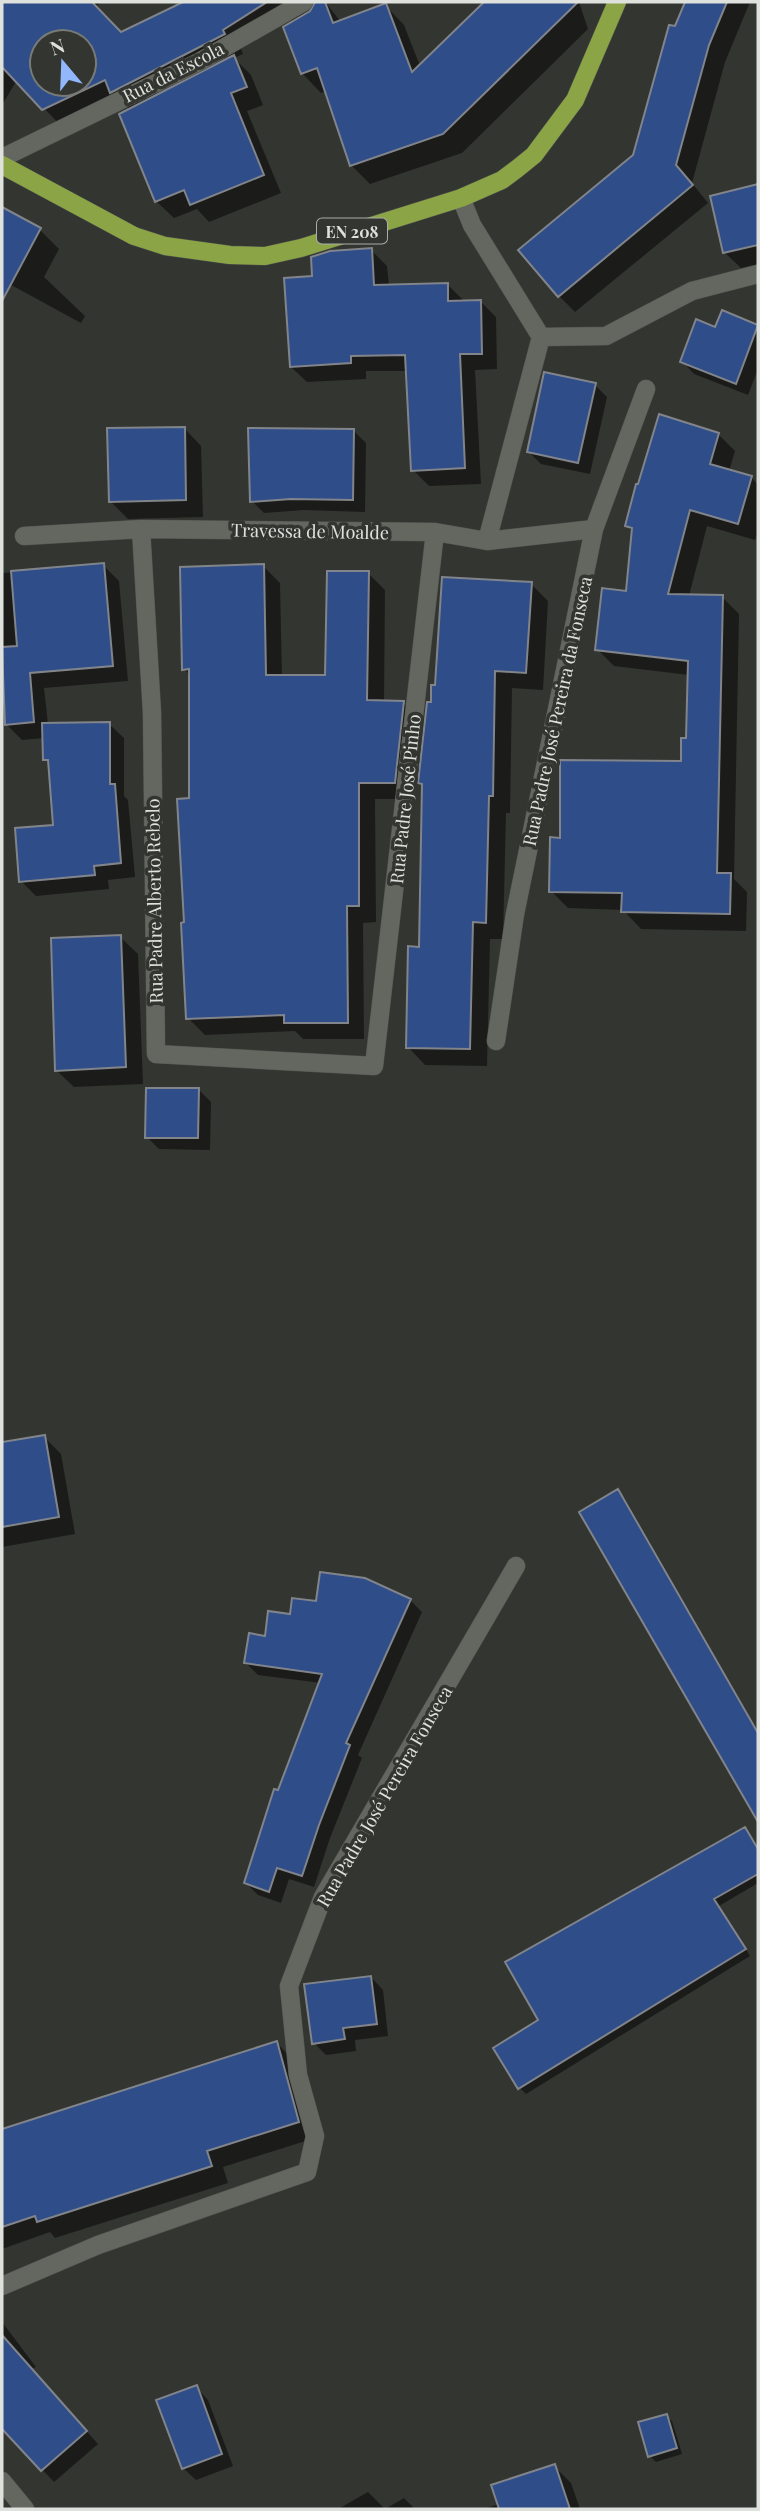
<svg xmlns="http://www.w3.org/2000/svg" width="760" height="2511" viewBox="0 0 760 2511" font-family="'Playfair Display',serif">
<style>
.shadow{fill:#0007;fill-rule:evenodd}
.building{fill:#2e4d89;stroke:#81848a;stroke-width:2;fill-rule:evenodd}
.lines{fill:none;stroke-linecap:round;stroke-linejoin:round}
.minor-casing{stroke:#52544f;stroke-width:19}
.primary-casing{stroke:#52544f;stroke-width:19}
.minor{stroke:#646760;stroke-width:18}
.primary{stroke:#8ba546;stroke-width:18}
.labels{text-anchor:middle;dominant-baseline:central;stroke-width:7;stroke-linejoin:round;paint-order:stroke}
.shield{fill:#333530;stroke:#abada9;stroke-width:2}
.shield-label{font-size:16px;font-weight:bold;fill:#dfe1dd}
.street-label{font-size:18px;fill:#dfe1dd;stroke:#333530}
</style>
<rect width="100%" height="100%" fill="#333530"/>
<!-- shadow -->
<path class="shadow" d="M2,2H101L95,7L121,34L187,2H325L341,22L385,5L404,25L420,66L486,2H579L588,29L462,153L370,184L351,165L326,91L321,93L302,73L294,22L290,18L241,49L243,54L234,58L251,75L263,105L247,111L281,193L209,222L197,209L174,218L156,201L130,110L121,101L63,128L17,80L2,105ZM42,42H84V84H42Z
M687,2H750L725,62L692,183L708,203L575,312L559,296L634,156L676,29Z
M758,186V264L741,268L724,252L712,197Z
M2,209L40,230L59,249L44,277L85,316L81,323L2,280Z
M371,250L387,266L389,286L448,285L464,301H480L496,317L497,369L475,370L481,484L429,486L413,470L408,371H366V379L307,382L291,367L314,277Z
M723,312L758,327V369L748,395L694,374L682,361L716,329Z
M595,385L607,397L590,474L541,464L529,452Z
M184,428L201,446L203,517L128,519L111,502Z
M354,431L366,443L365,512L304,510L264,513L252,501Z
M718,434L735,451L729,471L752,478L758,485V531L755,540L707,526L689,596L722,597L739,614L734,879L747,892L746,931L641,929L623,910L568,908L551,891L561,839L682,762L688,740L689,675L614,666L597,649L627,593L633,532L627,526Z
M2,553L3,573L103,565L119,581L128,681L44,688L48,724H109L124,738V796L128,800L135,877L108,880L109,889L36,896L21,881L55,826L50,764L45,759L44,738L22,740L6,724L2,669Z
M263,566L280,583L282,677H327L368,573L385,590L384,703H403L420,720L411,799H375L376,922L363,923L364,1039H303L295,1031L205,1035L188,1018L186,924L190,800V675L184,669Z
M531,584L548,601L543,690L512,688L510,813H506L503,939H490L487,1066L425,1065L408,1047L421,949L424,787L420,783L437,686Z
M120,937L138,954L143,1084L74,1087L56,1070Z
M199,1090L211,1102L210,1150L159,1149L147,1137Z
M44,1437L61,1454L75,1534L2,1547V1444Z
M618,1491L624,1497L758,1731V1816L755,1813Z
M410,1600L422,1612L358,1755L362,1758L330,1838L314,1887L289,1879L281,1903L258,1895L246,1883L321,1683L258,1675L246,1663L267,1638L291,1616L318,1603Z
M745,1829L758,1847V1883L719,1906L750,1956L526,2094L520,2088L540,2021Z
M371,1977L383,1990L388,2036L355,2040L356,2051L326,2055L314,2043Z
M277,2043L293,2060L315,2138L223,2167L228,2183L55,2238L50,2232L2,2249V2131Z
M2,2322L36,2367L31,2369L98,2444L54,2482L2,2426Z
M196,2387L208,2400L233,2466L196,2480L183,2468Z
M666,2416L672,2421L682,2454L656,2462L650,2456Z
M554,2466L571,2483L580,2509H484L499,2504Z
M368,2492L385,2509L404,2498L415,2509H338Z"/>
<!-- building -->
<path class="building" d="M2,2H92L121,32L183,2H267L223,30L225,34L110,93L105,80L42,110L2,67ZM42,42H84V84H42Z
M315,2H325L333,23L386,3L412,72L484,2H578L443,134L350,166L317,68L301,74L283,27L310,11Z
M685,2H727L709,45L676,165L693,185L558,297L518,250L633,155L669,25L675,26Z
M234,55L247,87L231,93L264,175L190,205L184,190L155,202L119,114Z
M758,184V245L723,253L710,196Z
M2,207L41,228L2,301Z
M372,248L374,285L448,283V301L481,300L482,354H460L465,468L411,471L405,355L351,356V363L290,367L284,278L312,276L311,257L330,251Z
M722,310L758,325L736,384L680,362L696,319L715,327Z
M544,372L596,383L578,463L527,452Z
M659,414L719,433L710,464L752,476L738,524L690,510L668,594L723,595L717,873H731L730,914L621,912L622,893L549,892L550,837L560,838V760L681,761V738H686L688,661L595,650L602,588L626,591L632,528L625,526L636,484H638Z
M185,427L186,500L109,502L107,428Z
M248,428L354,429L353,500L291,499L250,502Z
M104,563L113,666L30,673L34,722L5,725L2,647L17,646L11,571Z
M264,564L266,675H325L327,571H369L367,700L404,701L395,783H359V906H347L348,1023H284V1015L186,1019L181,923L184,922L177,799L189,798V669L182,670L180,567Z
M442,577L532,582L526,673L495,671L493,796H489L486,923L473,922L470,1049L406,1048L408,946L419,947L422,784L418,783L427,702H431V685H435Z
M110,722V784H115L121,863L94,866L95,875L19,882L15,828L53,825L48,760H43L42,723Z
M121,935L126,1067L55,1071L51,938Z
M146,1088H199L198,1138H145Z
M45,1435L59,1517L2,1527V1442Z
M618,1489L758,1733V1822L579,1512Z
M320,1572L365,1578L411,1599L346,1743L350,1745L319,1825L302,1876L277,1868L269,1892L244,1883L274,1789L278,1790L322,1674L244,1663L249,1633L265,1636L268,1611L290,1614L292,1598L316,1601Z
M745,1827L758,1849V1874L714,1899L746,1949L518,2089L493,2048L538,2020L505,1962Z
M371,1976L377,2024L343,2028L345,2039L312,2044L304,1984Z
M277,2041L299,2122L207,2151L212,2166L37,2222L35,2216L2,2227V2129Z
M2,2335L87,2431L41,2471L2,2429Z
M197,2385L222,2454L182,2469L156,2400Z
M667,2414L677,2448L648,2457L638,2422Z
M555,2464L570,2509H499L491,2485Z"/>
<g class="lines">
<!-- minor casing -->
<g class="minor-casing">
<path id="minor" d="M2,158L199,62L304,2
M461,198L472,225L541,337
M141,529L152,713L156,1054L374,1066L435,532
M24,536L141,529L435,532L487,541L594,529
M487,541L541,337L606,336L692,291L758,274
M496,1041L515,914L594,529L646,389
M2,2286L98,2245L307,2172L315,2136L298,2075L289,1986L323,1897L516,1566
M2,2481L25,2509"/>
</g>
<!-- primary casing -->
<g class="primary-casing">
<path id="primary" d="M2,165L134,236L165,246L230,255L265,256L301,248L461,198L502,180L518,168L534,155L575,100L617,2"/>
</g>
<!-- minor -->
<use href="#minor" class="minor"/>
<!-- primary -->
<use href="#primary" class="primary"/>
</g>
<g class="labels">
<!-- shield labels -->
<rect class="shield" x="317" y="218.5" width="70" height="25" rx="5"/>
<g class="shield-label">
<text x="352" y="231">EN 208</text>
</g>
<!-- street labels -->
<g class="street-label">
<text transform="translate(173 72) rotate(-27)">Rua da Escola</text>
<text transform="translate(310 531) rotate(1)">Travessa de Moalde</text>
<text transform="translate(557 711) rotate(-78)">Rua Padre José Pereira da Fonseca</text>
<text transform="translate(405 799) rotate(-84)">Rua Padre José Pinho</text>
<text transform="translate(154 901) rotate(-91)">Rua Padre Alberto Rebelo</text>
<text transform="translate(384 1796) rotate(-60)">Rua Padre José Pereira Fonseca</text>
</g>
</g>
<!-- border -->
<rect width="760" height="2511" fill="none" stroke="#dfe1dd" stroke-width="7"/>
<!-- north arrow -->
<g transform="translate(63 63) rotate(341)"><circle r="33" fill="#333530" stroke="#787a75" stroke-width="2"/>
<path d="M0-5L12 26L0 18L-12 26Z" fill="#92b7fd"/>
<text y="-10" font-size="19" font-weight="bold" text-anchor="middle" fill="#dfe1dd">N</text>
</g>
</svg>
